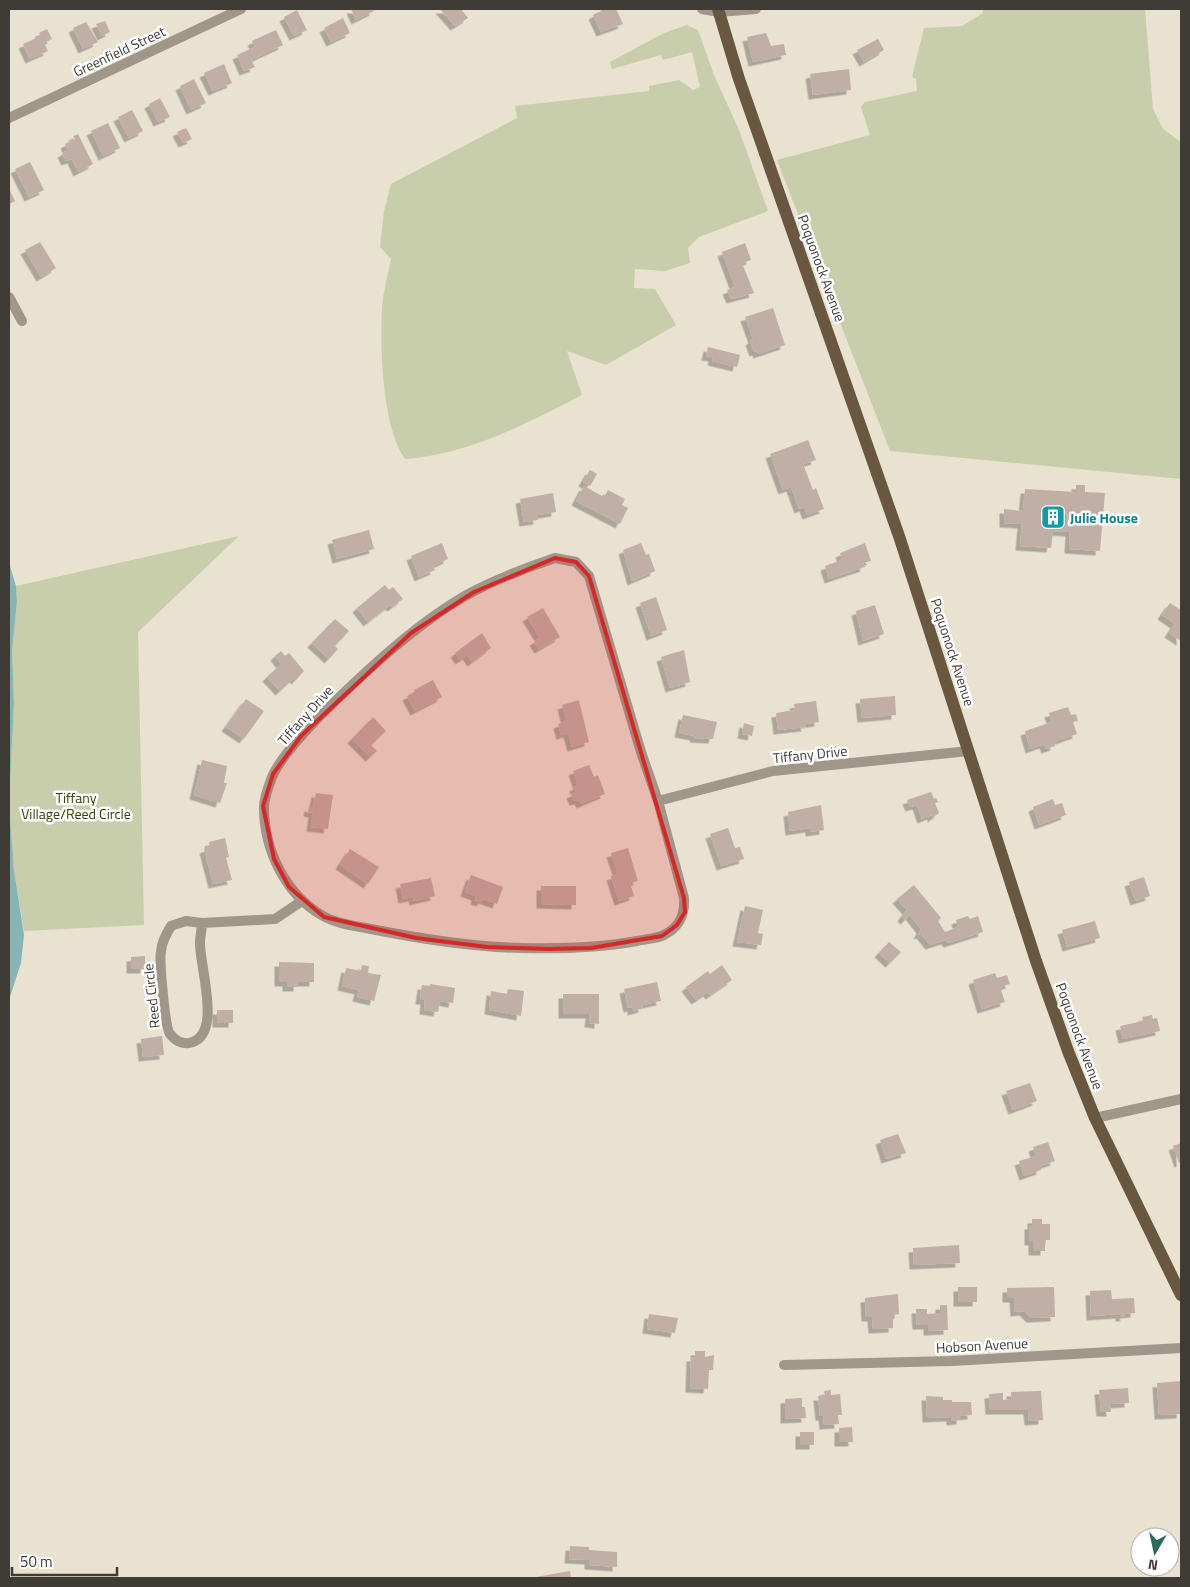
<svg xmlns="http://www.w3.org/2000/svg" width="1190" height="1587" viewBox="0 0 1190 1587" font-family="'Titillium Web',sans-serif">
<style>
.green{fill:#c8cdab}
.water{fill:#88b4b5}
.building{fill:#c1aea5;filter:url(#shadow)}
.lines{fill:none;stroke-linecap:round;stroke-linejoin:round}
.minor{stroke:#a0968a;stroke-width:10}
.tertiary{stroke:#a0968a;stroke-width:10}
.primary{stroke:#695742;stroke-width:12}
.marked{fill:#d62828;fill-opacity:0.2;stroke:#d62828;stroke-width:4;stroke-linejoin:round}
.labels{text-anchor:middle;dominant-baseline:central;stroke-width:5;stroke-linejoin:round;paint-order:stroke}
.street-label{font-size:14px;fill:#3f3c35;stroke:#fff}
.culture-label{font-size:14px;font-weight:bold;fill:#0d838f;stroke:#fff;text-anchor:start}
.park-label{font-size:14px;fill:#3b3f04;stroke:#fff}
</style>
<defs>
<filter id="shadow"><feDropShadow dx="-4.5" dy="4.5" stdDeviation="0" flood-color="#0004"/></filter>
</defs>
<rect width="100%" height="100%" fill="#e9e2d1"/>
<!-- green -->
<path class="green" d="M982,9H1145L1153,109L1163,129L1181,142V479L890,451L777,160L870,135L861,107L865,102L917,91L916,79L912,77L924,28L962,26L983,13Z
M687,25L698,30L714,75L739,130L768,211L699,237L688,248L690,263L665,271L635,269L634,288L655,289L676,325L606,365L567,351L582,395C528,423 467,455 405,459C382,426 380,349 382,309C383,292 388,275 391,259L380,247L384,211L391,184L517,118L515,106L649,91V86L679,80L693,90L700,87L692,52L663,60L661,55L612,69L610,62L664,33Z
M239,536L138,632L144,925L24,931L14,870L9,804L14,703L12,650L17,602L16,586Z"/>
<!-- water -->
<path class="water" d="M9,563L16,586L17,602L12,650L14,703L9,804L14,870L24,935L21,963L9,1000Z"/>
<!-- building -->
<path class="building" d="M351,9H373L374,11L356,20Z
M440,9H461L468,18L455,26Z
M600,9H616L623,24L601,32L593,15L601,11Z
M297,10L307,30L294,36L284,17Z
M343,18L350,33L331,42L324,28Z
M105,21L110,32L102,36L96,24Z
M86,22L98,42L83,49L73,28Z
M47,29L52,39L44,43L48,51L30,59L23,44L41,36L39,33Z
M276,30L283,45L251,60L255,67L244,71L237,55L255,47L252,41Z
M766,33L771,46L784,44L786,55L753,62L747,37Z
M878,39L884,50L864,62L857,50Z
M224,64L232,83L213,91L204,73Z
M849,69L851,90L813,95L810,74Z
M194,79L206,103L191,110L180,86Z
M160,98L170,117L158,122L149,104Z
M132,110L143,131L129,138L118,117Z
M108,123L120,148L103,156L91,131Z
M186,128L192,139L183,143L177,132Z
M78,134L93,164L78,172L72,159L66,161L62,153L68,150L65,144L75,139L73,136Z
M30,162L44,190L29,197L15,169Z
M9,189L15,201L9,204Z
M40,242L56,268L41,277L25,250Z
M745,243L751,260L742,263L754,293L731,299L727,290L735,287L722,252Z
M773,308L785,345L758,354L757,351L754,352L750,341L753,339L745,317Z
M708,347L740,355L737,367L712,361L713,357L706,356Z
M808,440L816,460L803,464L813,490L816,488L824,509L807,515L804,507L799,509L791,487L783,490L770,454Z
M590,470L597,474L590,486L583,482Z
M1076,485H1085V492L1105,493L1100,551L1069,549L1070,532L1053,531L1051,548L1020,546L1022,524L1004,523V509L1023,511L1025,489L1076,492Z
M584,486L604,497L608,490L625,499L622,505L628,508L620,524L576,501Z
M553,493L556,512L537,515L538,520L524,522L520,499Z
M369,530L374,549L337,559L332,540Z
M442,543L448,559L433,566L435,570L419,577L411,556Z
M641,543L646,555L649,554L655,571L632,581L623,550Z
M865,543L871,561L863,563L865,567L829,579L825,566L842,560L840,553Z
M385,585L389,590L393,587L403,599L392,607L390,605L368,622L357,608Z
M656,597L667,630L651,636L640,603Z
M1170,603L1181,610V641L1169,633L1175,624L1162,615Z
M875,605L884,634L863,641L856,611Z
M543,608L560,637L539,649L534,641L540,638L527,617Z
M335,619L349,631L335,646L338,649L329,659L312,643Z
M482,633L491,648L472,662L467,655L460,660L455,653Z
M684,650L690,682L670,688L661,657Z
M281,651L285,656L289,653L304,671L296,680L294,678L280,691L267,677L281,664L275,656Z
M433,680L442,697L415,711L407,696L415,692L414,690Z
M895,696L896,715L862,718L860,699Z
M246,699L264,711L244,739L226,727Z
M579,700L589,742L572,747L568,733L561,735L558,724L566,721L562,705Z
M816,701L819,722L805,724L806,727L778,730L776,713L795,710L794,704Z
M1068,707L1071,715L1076,714L1078,721L1073,722L1077,734L1054,742L1055,746L1046,749L1044,744L1030,749L1025,731L1052,722L1049,713Z
M683,715L717,722L713,739L694,738L695,736L679,733Z
M373,717L386,731L371,745L377,751L370,757L352,739Z
M744,723L754,726L752,736L742,734Z
M202,760L227,766L224,783H227L220,803L194,795Z
M589,765L594,777L598,775L605,794L581,804L579,800L574,801L571,794L576,792L574,787L578,785L573,771Z
M931,792L934,799L936,798L938,802L935,803L939,813L932,818V815L922,819L917,805L910,807L907,800Z
M316,793L333,795L328,829L311,827L313,813L308,812L309,807L313,808Z
M1053,799L1055,805L1062,803L1066,815L1039,825L1033,807Z
M821,805L824,830L810,832V828L790,831L788,812Z
M728,828L735,848L740,847L744,859L721,866L710,834Z
M225,838L229,857L226,858L232,880L213,884L204,849L210,847L209,842Z
M628,848L638,881L630,883L634,896L619,901L611,876L618,874L611,853Z
M350,849L379,867L368,884L340,865Z
M471,875L503,887L497,904L483,899L481,902L475,900L476,896L465,892Z
M1144,877L1150,896L1135,901L1129,882Z
M431,878L435,896L414,901L413,897L403,899L400,884Z
M914,885L941,918L938,921L945,932L958,927L956,920L968,916L970,919L978,916L983,932L948,943L946,940L930,945L921,934L918,935L921,929L910,915L905,920L902,917L907,910L897,899Z
M541,886H576V905L541,904Z
M745,906L763,910L758,933L763,934L761,945L737,942Z
M1095,921L1100,938L1067,947L1062,930Z
M889,942L901,952L890,963L879,953Z
M145,956V969H131V957Z
M279,962L314,963V982H298V987H287V982H279Z
M362,965L369,966L368,973L381,975L374,1001L357,997L359,990L342,986L346,968L361,971Z
M722,965L732,980L710,995L708,992L696,1000L686,987L708,971L710,974Z
M995,973L997,978L1007,975L1010,984L1000,987L1005,1002L982,1009L973,980Z
M657,982L661,1001L642,1005L643,1008L632,1011V1007L628,1008L624,989Z
M430,984L455,988L453,1003L440,1001L438,1012L424,1010L425,1000H420L422,985L430,986Z
M508,989L524,991L521,1016L489,1010L491,991L507,994Z
M563,994H599V1024L589,1023L590,1014H563Z
M217,1010H233V1023H217Z
M1152,1015L1153,1019L1157,1018L1160,1031L1123,1039L1120,1026L1143,1021L1142,1017Z
M162,1036L164,1055L143,1057L141,1039Z
M1030,1083L1037,1101L1013,1110L1006,1091Z
M898,1134L906,1153L886,1159L880,1140Z
M1048,1142L1055,1161L1040,1166L1041,1170L1024,1176L1019,1161L1036,1156L1033,1147Z
M1181,1143V1162L1179,1163L1173,1146Z
M1032,1219H1042V1224H1050V1240H1045V1251H1033V1241H1029V1225H1032Z
M959,1245L960,1263L914,1265L913,1248Z
M958,1287H977V1302H958Z
M1054,1287L1055,1317L1031,1318L1024,1311L1015,1312L1014,1298H1007V1288Z
M1111,1290L1112,1299L1134,1298L1135,1313L1124,1314L1125,1317H1120V1314L1091,1316L1090,1291Z
M898,1294L899,1314L893,1315V1328L873,1329L872,1317H866L865,1298Z
M940,1305H947L948,1330L928,1331V1325H917L916,1309H927V1314L940,1313Z
M649,1314L678,1318L675,1333L647,1329Z
M695,1351H705V1357L714,1355L713,1370H709L708,1389L690,1388L691,1357H695Z
M1181,1381V1414L1159,1415L1157,1383Z
M1128,1388L1129,1403L1110,1404L1111,1412H1101L1099,1390Z
M831,1390V1395L840,1394L842,1415H838L839,1424L824,1425L823,1416H820L818,1396H825L824,1391Z
M1041,1391L1043,1420L1029,1421L1028,1410H990L989,1394L1003,1393V1400L1011,1399V1392Z
M926,1396L943,1397V1400H952V1402H971L972,1415L961,1416V1420L951,1421V1417L927,1418Z
M802,1398V1407H805L806,1418L785,1419V1399Z
M852,1427L853,1442H839V1428Z
M800,1432H814V1445H800Z
M570,1546L589,1547V1550L617,1552V1567L589,1565V1560L569,1559Z
M570,1571L571,1578H536V1577Z"/>
<g class="lines">
<!-- minor -->
<path class="minor" d="M702,9L719,12
M9,118L241,9
M9,297L22,321
M555,558L576,562L589,576L641,752L658,801L684,898C685,915 680,927 664,935C656,939 645,939 637,941C598,948 561,949 522,948C471,947 421,939 371,929C356,926 337,924 323,916C285,894 264,850 264,807C264,798 269,785 272,777C281,756 308,728 324,712C368,669 420,620 474,591C500,578 528,567 555,558Z
M658,801L773,771L969,751
M202,923L186,921L171,926C166,934 162,941 161,951C159,960 165,1028 170,1034C175,1040 180,1044 189,1043C224,1037 199,966 200,942C200,936 202,930 202,923L275,919L302,901
M1095,1118L1181,1099
M784,1365L952,1361L1181,1348"/>
<!-- tertiary -->
<path class="tertiary" d="M719,12L756,9"/>
<!-- primary -->
<path class="primary" d="M718,9L739,79L900,539L1036,961L1068,1051L1095,1118L1181,1295"/>
</g>
<!-- marked area -->
<path class="marked" d="M555,558L576,562L589,576L684,898L685,912L677,925L662,936L591,948L549,949L487,947L416,938L324,917L289,887L274,859L263,806L273,774L301,736L411,633L474,592Z"/>
<!-- icons -->
<defs>
<g id="building-square" transform="scale(1.25)"><rect x="-9" y="-9" width="18" height="18" rx="4" fill="#0f9aa8" stroke="#fff"/><path d="M-4-6H4V6H1V3H-1V6H-4ZM-2.5-4.3h1.7v1.8h-1.7ZM.8-4.3h1.7v1.8H.8ZM-2.5-1h1.7V.8h-1.7ZM.8-1h1.7V.8H.8Z" fill="#fff"/></g>
</defs>
<g fill-rule="evenodd">
<use href="#building-square" x="1053" y="517"/>
</g>
<g class="labels">
<!-- street labels -->
<g class="street-label">
<text transform="translate(119 51) rotate(-25)">Greenfield Street</text>
<text transform="translate(822 268) rotate(70)">Poquonock Avenue</text>
<text transform="translate(953 652) rotate(72)">Poquonock Avenue</text>
<text transform="translate(305 715) rotate(-48)">Tiffany Drive</text>
<text transform="translate(810 754) rotate(-6)">Tiffany Drive</text>
<text transform="translate(151 996) rotate(-96)">Reed Circle</text>
<text transform="translate(1080 1036) rotate(70)">Poquonock Avenue</text>
<text transform="translate(982 1345) rotate(-3)">Hobson Avenue</text>
</g>
<!-- culture labels -->
<g class="culture-label">
<text x="1070" y="517">Julie House</text>
</g>
<!-- park labels -->
<g class="park-label">
<text x="76" y="797">Tiffany<tspan x="76" dy="16">Village/Reed Circle</tspan></text>
</g>
</g>
<!-- border -->
<rect width="1190" height="1587" fill="none" stroke="#3f3c35" stroke-width="20"/>
<!-- north arrow -->
<g transform="translate(1155 1552) rotate(189)"><circle r="24" fill="#ffffff" stroke="#b2b1ae"/>
<path d="M0-4L9 19L0 12L-9 19Z" fill="#2a6c5c"/>
<text y="-8" font-size="14" font-weight="bold" text-anchor="middle" fill="#3f3c35">N</text>
</g>
<!-- scale -->
<path d="M12 1567v8h105v-8" fill="none" stroke="#3f3c35" stroke-width="2.5"/>
<text x="20" y="1567" font-size="15" fill="#3f3c35" stroke="#ffffff" stroke-width="4" paint-order="stroke">50 m</text>
</svg>
